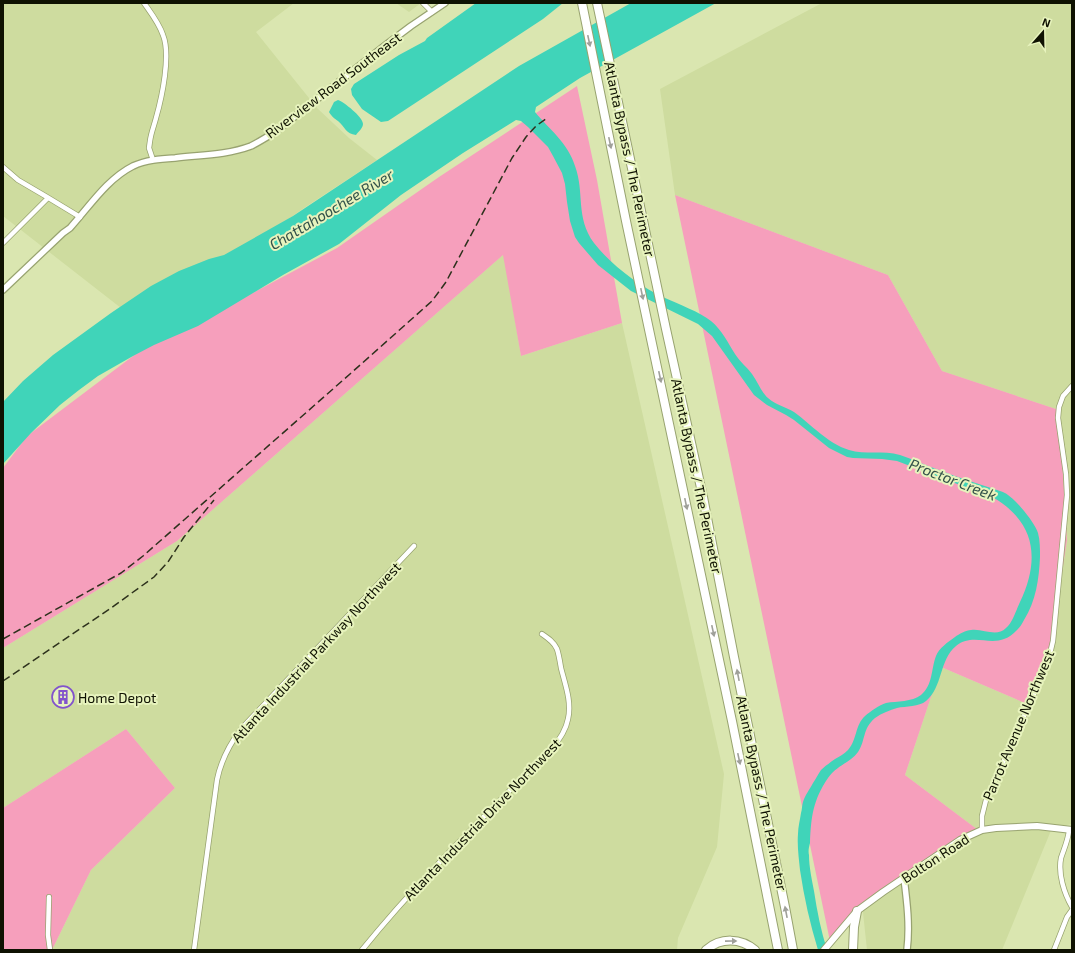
<svg xmlns="http://www.w3.org/2000/svg" width="1075" height="953" viewBox="0 0 1075 953" font-family="'Exo 2',sans-serif">
<style>
.built{fill:#cedc9f}
.green{fill:#f69fbc}
.water{fill:#40d4b9}
.lines{fill:none;stroke-linecap:round;stroke-linejoin:round}
.minor-casing{stroke:#98a370;stroke-width:6}
.tertiary-casing{stroke:#98a370;stroke-width:8}
.secondary-casing{stroke:#98a370;stroke-width:8}
.motorway-casing{stroke:#98a370;stroke-width:10}
.minor{stroke:#fff;stroke-width:4.5}
.tertiary{stroke:#fff;stroke-width:5.5}
.secondary{stroke:#fff;stroke-width:6}
.motorway{stroke:#fff;stroke-width:8}
.rail{stroke:#2d311c;stroke-width:1.5;stroke-dasharray:8 4;stroke-linecap:butt}
.oneway{fill:#9fa09a}
.labels{text-anchor:middle;dominant-baseline:central;stroke-width:4;stroke-linejoin:round;paint-order:stroke}
.street-label{font-size:14px;fill:#0f1202;stroke:#e7f3bd}
.poi-label{font-size:14px;fill:#0f1202;stroke:#e7f3bd;text-anchor:start}
.water-label{font-size:15px;font-style:italic;fill:#315049;stroke:#e7f3bd}
</style>
<rect width="100%" height="100%" fill="#dae6b0"/>
<!-- built -->
<path class="built" d="M3,3H294L256,32L317,108L349,138L377,160L304,208L253,244L121,308L3,216Z
M396,3H421L409,12Z
M822,3H1072V824L1052,828L1002,950H867L862,903L911,873L982,833L905,775L941,667L1032,706L1051,646L1067,540L1059,410L942,371L888,275L675,195L660,89Z
M504,254L521,356L622,323L724,774L717,847L678,938L677,950H52L91,870L175,788L126,729L3,808V648L177,541Z"/>
<!-- green -->
<path class="green" d="M577,86L597,180L622,323L521,356L503,255L177,541L3,648V468L27,436L141,350L219,311L337,248L439,177Z
M675,195L888,275L942,371L1059,410L1067,540L1051,646L1032,706L941,667L905,775L982,833L911,873L862,903L831,946Z
M126,729L175,788L91,870L52,950H3V808Z"/>
<!-- water -->
<path class="water" d="M476,3H563L543,19L388,121L381,122L362,109L352,95L351,89L354,84L399,55L425,41L427,38Z
M631,3H716L580,78L536,107L535,112C549,129 568,143 575,166C585,193 575,217 594,243C611,265 639,286 665,298C678,304 700,312 711,321C722,330 728,343 735,354C740,362 747,367 752,374C758,382 761,392 768,398C776,405 786,407 794,412C812,425 827,443 849,450C865,455 883,450 900,455C913,459 926,466 939,470C959,478 980,484 1000,491C1003,492 1006,493 1008,495C1017,501 1035,523 1038,533C1040,540 1040,549 1040,557C1039,579 1036,601 1024,620C1022,624 1020,627 1017,630C996,653 976,630 956,646C939,660 943,687 926,701C919,707 906,706 897,708C890,710 882,713 875,718C862,729 866,740 858,752C850,763 837,765 828,778C813,800 811,817 810,843C809,847 808,851 809,855C809,867 812,880 814,891C817,911 821,931 827,950H818C810,924 804,897 800,870C799,859 797,846 798,834C798,827 800,820 801,813C802,810 802,805 803,802C805,795 810,789 813,783C816,779 818,774 821,770C825,766 831,762 835,759C840,756 844,754 848,750C857,740 855,725 865,716C871,711 879,705 886,703C897,701 912,702 921,695C933,685 931,669 936,656C939,648 948,642 955,637C959,634 966,630 971,630C983,628 996,638 1006,628C1013,622 1016,610 1020,602C1040,560 1036,523 994,498L897,461L882,459L853,458L847,457L829,448L794,420L786,415L767,405L754,395L712,336L698,324L631,291L598,265L579,243L575,237L570,221L567,202L565,184L562,173L553,156L548,147L528,127L521,121L516,120L463,153L401,195L339,244L283,275L198,326L154,345L133,356L98,376L79,390L60,405L31,433L3,464V402L23,381L53,355L111,313L151,286L179,271L209,259L224,255L293,216L519,66Z
M338,100C344,102 363,117 363,124C363,128 358,132 356,135C346,134 345,127 338,121C334,118 332,117 329,112L334,102Z"/>
<g class="lines">
<!-- minor casing -->
<g class="minor-casing">
<path id="minor" d="M144,3C151,13 159,23 163,35C171,55 162,97 156,118C154,126 151,133 150,141L149,148L153,160
M423,3L432,12
M3,167L18,180L47,197L80,217
M3,243L48,198
M982,830V816L986,800L1043,674L1049,658L1053,641L1067,495L1066,474L1058,418L1059,407L1063,396L1072,386
M1069,831C1068,840 1064,849 1061,858C1058,874 1064,893 1072,907
M49,897L48,935L50,950
M194,950L217,780C221,760 229,745 241,729L414,546
M362,950C421,877 488,813 554,746C560,738 566,730 568,719C572,702 565,684 561,668C560,662 559,655 557,649C554,642 548,638 542,634
M1054,950L1067,917L1072,910"/>
</g>
<!-- tertiary casing -->
<g class="tertiary-casing">
<path id="tertiary" d="M3,290L63,233L70,228C89,207 107,179 133,166C146,160 160,159 175,158C200,155 227,155 251,146C259,142 267,137 275,132L387,44L411,26L445,3
M904,878C907,902 910,926 907,950"/>
</g>
<!-- secondary casing -->
<g class="secondary-casing">
<path id="secondary" d="M824,950L857,911L883,892L960,840L982,830L996,828L1037,826L1072,830"/>
</g>
<!-- motorway casing -->
<g class="motorway-casing">
<path id="motorway" d="M582,3L626,221L732,721L778,950
M597,3L666,329L703,497L734,657L785,907L793,950
M706,950C721,937 741,938 755,950
M853,950L854,927L857,911"/>
</g>
<!-- minor -->
<use href="#minor" class="minor"/>
<!-- tertiary -->
<use href="#tertiary" class="tertiary"/>
<!-- secondary -->
<use href="#secondary" class="secondary"/>
<!-- motorway -->
<use href="#motorway" class="motorway"/>
<!-- rail -->
<path class="rail" d="M3,639L121,573L143,556L350,374L432,301L446,282L512,158L526,137L536,126L547,118
M3,681L111,608L154,577L168,562L184,537L214,500"/>
</g>
<!-- one-way arrows -->
<defs><path id="oneway-solid" d="M-6-.8H1V-3.2L6.5 0L1 3.2V.8H-6Z"/></defs>
<g class="oneway">
<use href="#oneway-solid" transform="translate(589 41) rotate(78)"/>
<use href="#oneway-solid" transform="translate(610 143) rotate(78)"/>
<use href="#oneway-solid" transform="translate(642 294) rotate(78)"/>
<use href="#oneway-solid" transform="translate(660 377) rotate(78)"/>
<use href="#oneway-solid" transform="translate(686 504) rotate(78)"/>
<use href="#oneway-solid" transform="translate(713 631) rotate(78)"/>
<use href="#oneway-solid" transform="translate(738 675) rotate(-101)"/>
<use href="#oneway-solid" transform="translate(739 759) rotate(78)"/>
<use href="#oneway-solid" transform="translate(786 912) rotate(-101)"/>
<use href="#oneway-solid" transform="translate(731 941) rotate(-1)"/>
</g>
<!-- icons -->
<defs>
<g id="building-ring" transform="scale(1.15)"><circle r="9.5" fill="#e7f3bd" stroke="#8254cc" stroke-width="1.5"/><path d="M-4-6H4V6H1V3H-1V6H-4ZM-2.5-4.3h1.7v1.8h-1.7ZM.8-4.3h1.7v1.8H.8ZM-2.5-1h1.7V.8h-1.7ZM.8-1h1.7V.8H.8Z" fill="#8254cc"/></g>
</defs>
<g fill-rule="evenodd">
<use href="#building-ring" x="63" y="697"/>
</g>
<g class="labels">
<!-- street labels -->
<g class="street-label">
<text transform="translate(333 85) rotate(-37)">Riverview Road Southeast</text>
<text transform="translate(630 159) rotate(78)">Atlanta Bypass / The Perimeter</text>
<text transform="translate(697 476) rotate(78)">Atlanta Bypass / The Perimeter</text>
<text transform="translate(316 652) rotate(-47)">Atlanta Industrial Parkway Northwest</text>
<text transform="translate(1018 725) rotate(-67)">Parrot Avenue Northwest</text>
<text transform="translate(762 793) rotate(78)">Atlanta Bypass / The Perimeter</text>
<text transform="translate(482 819) rotate(-46)">Atlanta Industrial Drive Northwest</text>
<text transform="translate(935 858) rotate(-33)">Bolton Road</text>
</g>
<!-- poi labels -->
<g class="poi-label">
<text x="78" y="697">Home Depot</text>
</g>
<!-- water labels -->
<g class="water-label">
<text transform="translate(331 209) rotate(-31)">Chattahoochee River</text>
<text transform="translate(953 479) rotate(21)">Proctor Creek</text>
</g>
</g>
<!-- border -->
<rect width="1075" height="953" fill="none" stroke="#0f1202" stroke-width="8"/>
<!-- north arrow -->
<g transform="translate(1043 32) rotate(20)" stroke="#e7f3bd" stroke-width="3" paint-order="stroke">
<path d="M0-3L7 15L0 10L-7 15Z" fill="#0f1202"/>
<text y="-6" font-size="11" font-weight="bold" text-anchor="middle" fill="#0f1202">N</text>
</g>
</svg>
